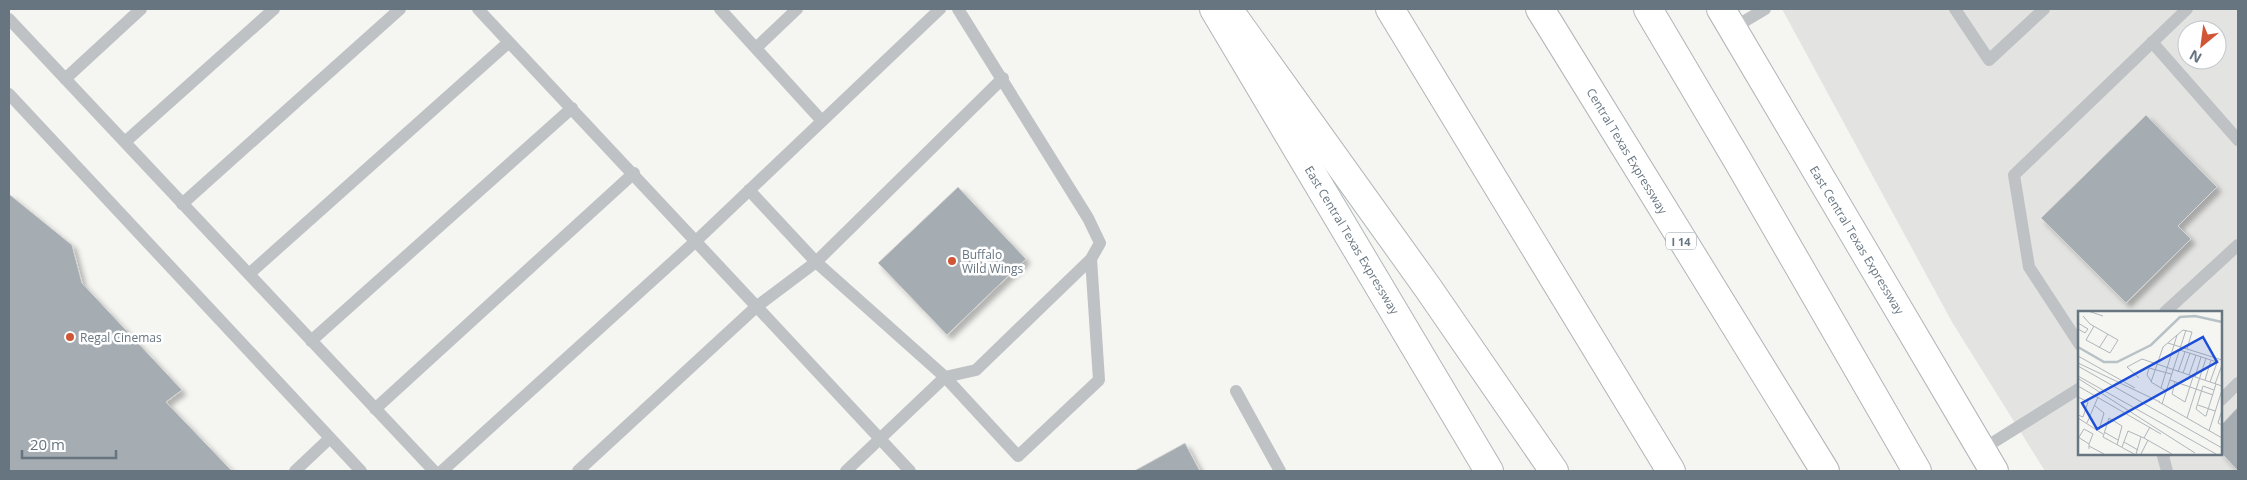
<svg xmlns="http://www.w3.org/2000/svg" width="2247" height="480" viewBox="0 0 2247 480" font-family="'Open Sans',sans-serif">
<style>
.built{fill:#e3e4e2;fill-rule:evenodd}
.building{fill:#a6adb2;stroke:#d6d6d4;filter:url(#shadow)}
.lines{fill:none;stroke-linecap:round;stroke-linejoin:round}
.secondary-casing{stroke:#b1b6b9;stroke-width:30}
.motorway-casing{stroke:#b1b5b7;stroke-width:30}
.service{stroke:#bec2c5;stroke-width:12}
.secondary{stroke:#fff;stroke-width:28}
.motorway{stroke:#fff;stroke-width:28}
.poi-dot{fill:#d05636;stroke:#fff;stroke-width:2}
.labels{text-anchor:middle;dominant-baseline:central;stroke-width:5;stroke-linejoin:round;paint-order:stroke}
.shield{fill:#fff;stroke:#959ea6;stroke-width:1}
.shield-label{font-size:11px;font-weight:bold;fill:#677580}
.street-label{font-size:12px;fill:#677580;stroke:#fff}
.poi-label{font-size:12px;fill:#677580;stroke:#fff;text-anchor:start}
.inset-river{fill:none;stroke:#b8c2c6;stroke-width:2.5}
.inset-road{fill:none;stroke:#afb6ba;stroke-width:1}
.view{fill:#1d4ed8;fill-opacity:0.15;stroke:#1d4ed8;stroke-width:2.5}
.inset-edge{fill:none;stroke:#677580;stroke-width:2.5}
</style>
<defs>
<filter id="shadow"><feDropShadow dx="4.5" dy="4.5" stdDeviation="2.5" flood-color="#0004"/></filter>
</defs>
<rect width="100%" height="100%" fill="#f5f5f2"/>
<!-- built -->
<path class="built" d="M1782,9H2238V471H2045L1952,322ZM2187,30H2217V60H2187ZM2080,312H2221V454H2080Z"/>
<!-- building -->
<path class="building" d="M2146,115L2217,187L2178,226L2191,239L2126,303L2041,218Z
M958,187L1026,259L947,335L878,263Z
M9,194L72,245L82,283L182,390L166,402L232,471H9Z
M2238,407V471L2221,453V425Z
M1185,443L1200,471H1134Z"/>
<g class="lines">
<!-- secondary casing -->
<g class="secondary-casing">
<path id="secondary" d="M1214,9L1489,471
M1721,9L1994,471"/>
</g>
<!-- motorway casing -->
<g class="motorway-casing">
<path id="motorway" d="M1228,9L1428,288L1554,471
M1390,9L1671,471
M1540,9L1825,471
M1648,9L1738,161L1917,471"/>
</g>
<!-- service -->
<path class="service" d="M478,9C623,162 766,317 910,471
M720,9L822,121
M1955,9L1989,60L2044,9
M9,19L434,471
M1733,28L1765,9
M2152,42L2238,140
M756,48L797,9
M65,79L141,9
M9,94L361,471
M125,142L274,9
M749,190L816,262L945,377L1018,456L1099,380L1091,259
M182,204L400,9
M249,274L509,42
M2165,312L2238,245
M311,341L572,108
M2080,345L2029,267L2014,175L2187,9
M1236,391L1280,471
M2221,400L2238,383
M375,409L634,173
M1981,450L2080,388
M2165,454L2163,456L2167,471
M295,471L330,438
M442,471L697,240L940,9
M578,471L756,307L816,262L1003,78
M846,471L945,377L976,370L1091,259L1100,243L1088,218L958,9"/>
<!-- secondary -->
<use href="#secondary" class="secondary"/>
<!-- motorway -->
<use href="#motorway" class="motorway"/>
</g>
<!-- markers -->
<g class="poi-dot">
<circle cx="952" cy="261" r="5"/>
<circle cx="70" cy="337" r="5"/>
</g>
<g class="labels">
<!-- shield labels -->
<rect class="shield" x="1666" y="232.5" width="30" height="17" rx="4"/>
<g class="shield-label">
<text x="1681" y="241">I 14</text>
</g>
<!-- street labels -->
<g class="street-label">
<text transform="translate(1627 151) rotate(59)">Central Texas Expressway</text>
<text transform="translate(1352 240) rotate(59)">East Central Texas Expressway</text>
<text transform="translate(1857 240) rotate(59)">East Central Texas Expressway</text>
</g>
<!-- poi labels -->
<g class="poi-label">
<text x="962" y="254">Buffalo<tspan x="962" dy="14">Wild Wings</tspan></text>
<text x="80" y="337">Regal Cinemas</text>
</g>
</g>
<!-- overview -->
<g transform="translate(2078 311)">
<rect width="144" height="144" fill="#f5f5f2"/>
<path class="inset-river" d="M0,36L26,51H39L73,34L102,6L117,5L144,11"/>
<path class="inset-road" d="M10,0L25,5M5,5L12,13L40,29L32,42L8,29L16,15M0,12L10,18L7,22L0,18M90,32L144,49M21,37L30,23M102,39L139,51M0,45L57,77M0,52L82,91M0,55L144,137M100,61L107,41M105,62L112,42M111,64L118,44M0,65L138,143M117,66L123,46M61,67L49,56L64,48L144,75M1,68L117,142M92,69L135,84M127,69L133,49M73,70L69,64L71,57L93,63M97,71L94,83L107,91L115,66M132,71L140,49M137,73L144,54M0,75L83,123M83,77L99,24M136,79L125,75L118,98L127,105H128L138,73M88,80L73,71L85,36L105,19L114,21L109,38M0,86L10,91L5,106L0,104M81,91L144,127M84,93L108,19M16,94L26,102L21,119M120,94L137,100M144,99L140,112L144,114M0,107L25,123M109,107L128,47M9,112L20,86M131,120L144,79M26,121L40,129M0,126L11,133V138M1,126L6,118L15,123L11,133M66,127L94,143M46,131L60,139M39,134L44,115L31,107L25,126L56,143M11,135L26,143M44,136L50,120L66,127L72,116M58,143L63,126M63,143L70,129"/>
<path class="view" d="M125,26L139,51L19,118L4,92Z"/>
<rect width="144" height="144" class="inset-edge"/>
</g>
<!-- border -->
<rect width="2247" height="480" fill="none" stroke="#677580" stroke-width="20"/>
<!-- north arrow -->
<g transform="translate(2202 45) rotate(209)"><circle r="24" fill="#ffffff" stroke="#c2c8cc"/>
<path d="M0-4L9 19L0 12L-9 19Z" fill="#d05636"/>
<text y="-8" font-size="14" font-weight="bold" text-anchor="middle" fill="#677580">N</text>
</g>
<!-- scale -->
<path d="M22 450v8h94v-8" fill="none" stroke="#677580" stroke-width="2.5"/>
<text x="30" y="450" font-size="15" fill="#677580" stroke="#ffffff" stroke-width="4" paint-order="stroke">20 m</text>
</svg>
